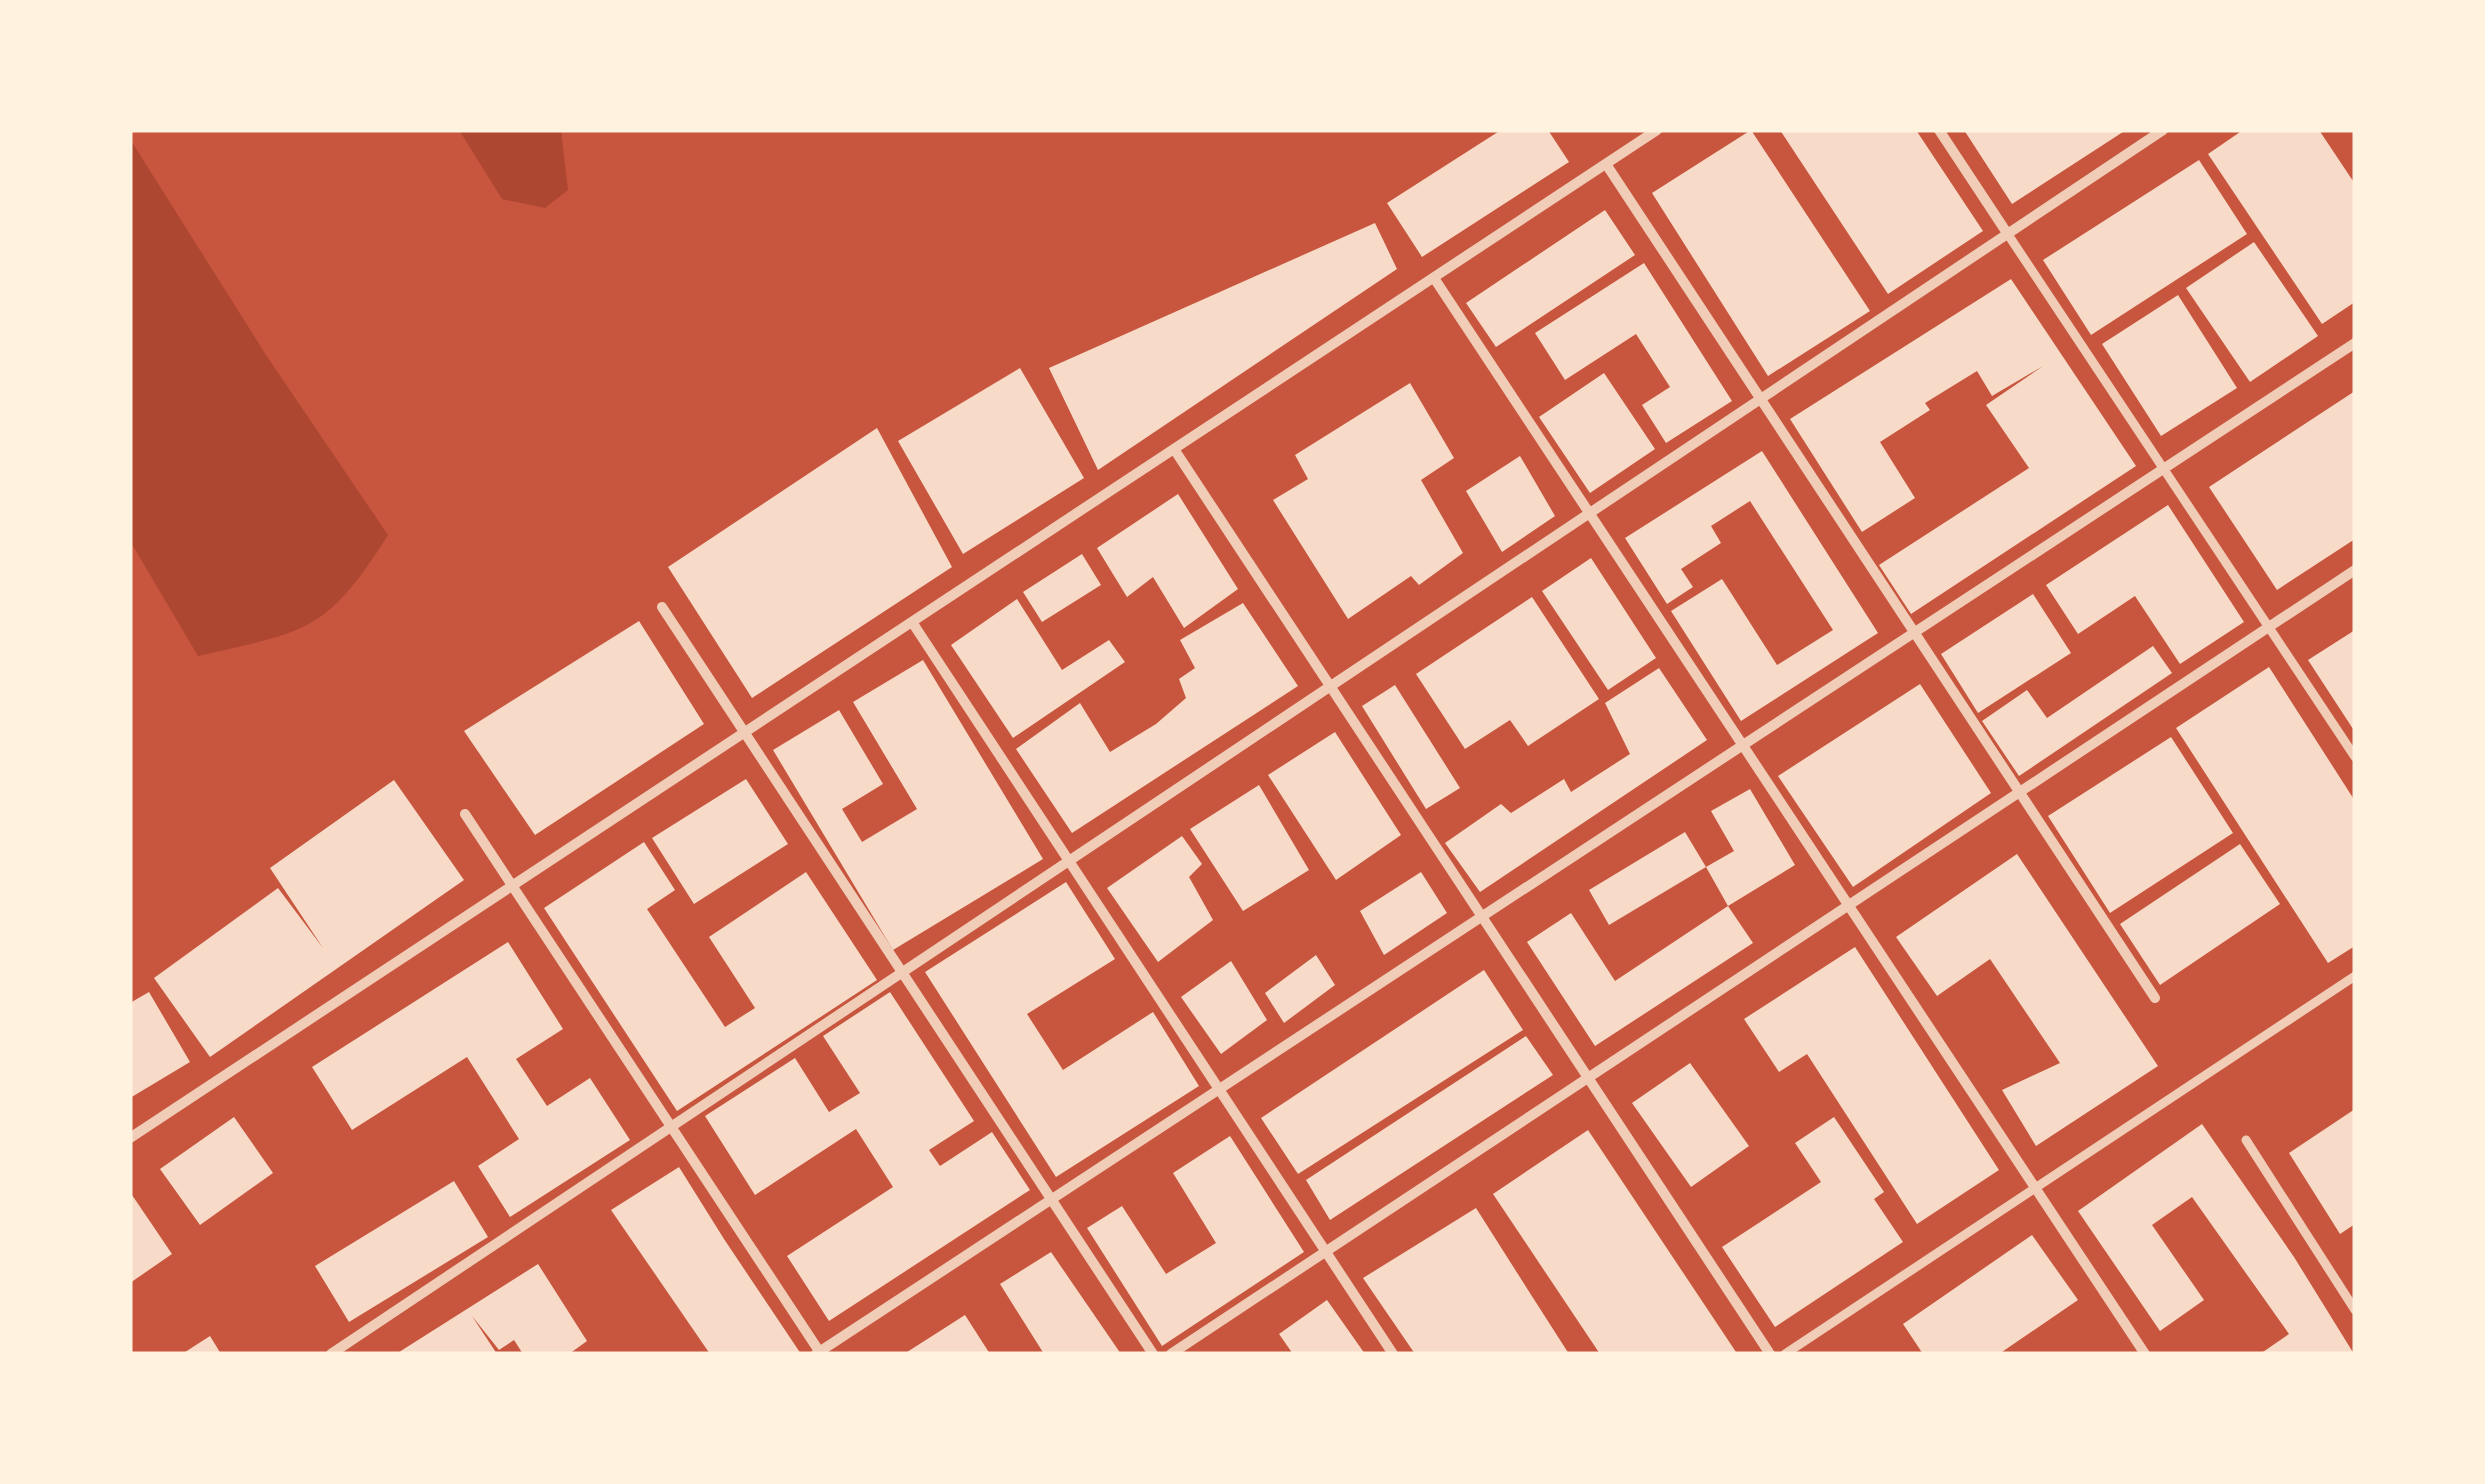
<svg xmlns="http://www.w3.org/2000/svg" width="2485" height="1484" viewBox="0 0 2485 1484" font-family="'Source Sans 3',sans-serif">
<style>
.green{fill:#ae4732}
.building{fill:#f7dbc8}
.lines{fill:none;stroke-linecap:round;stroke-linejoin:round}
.pedestrian{stroke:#f1ccb7;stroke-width:9}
.minor{stroke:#f1ccb7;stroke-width:10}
</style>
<rect width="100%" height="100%" fill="#c8553d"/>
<!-- green -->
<path class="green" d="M459,130H561L568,190L545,208L502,199Z
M130,139L266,355L388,535C326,633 307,631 198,656L130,541Z"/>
<!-- building -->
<path class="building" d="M1501,130H1548L1569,162L1422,257L1387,203Z
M1751,130L1870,311L1768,376L1652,193Z
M1780,130H1916L1983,231L1888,294Z
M1964,130H2126L2012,204Z
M2243,130H2319L2355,184V302L2322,324L2208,154Z
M2199,160L2247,234L2091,335L2043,260Z
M1605,210L1635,255L1496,347L1466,303Z
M1375,223L1397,269L1098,470L1049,368Z
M2254,242L2318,336L2250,382L2186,288Z
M1644,263L1732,401L1666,443L1642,405L1670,387L1636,334L1565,380L1535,333Z
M2011,279L2136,466L1911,614L1879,565L2029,468L1986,405L2043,366L1992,396L1977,371L1925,403L1930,410L1880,442L1915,498L1862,532L1790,419Z
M2178,295L2237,388L2161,436L2102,344Z
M1020,368L1084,478L963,554L898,441Z
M1604,373L1655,449L1590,493L1539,417Z
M1410,383L1454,458L1421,480L1463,553L1419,585L1411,576L1348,619L1273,500L1308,479L1295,455Z
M2355,391V539L2277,590L2209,487Z
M877,428L952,567L752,698L668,567Z
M1762,451L1878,633L1741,721L1671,611L1722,579L1777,665L1833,630L1750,501L1711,526L1721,543L1681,569L1693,587L1667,604L1625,538Z
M1520,456L1555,516L1502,552L1466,491Z
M1178,494L1238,589L1184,628L1153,577L1127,597L1097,548Z
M2168,505L2244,622L2180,664L2135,596L2078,634L2046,585Z
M1082,554L1101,585L1042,622L1023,592Z
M1591,558L1656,658L1608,690L1542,591Z
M2033,594L2071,653L1978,713L1941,654Z
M1532,597L1599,699L1528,746L1510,720L1465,749L1416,674Z
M1017,599L1062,670L1109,640L1125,662L1013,738L951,645Z
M1243,603L1298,686L1072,833L1016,749L1080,703L1110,752L1156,724L1186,698L1179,679L1195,668L1180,640Z
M639,621L704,724L535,835L464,731Z
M2355,630V732L2308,660Z
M2153,646L2172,673L2019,776L1982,721L2027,690L2047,718Z
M923,660L1043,859L893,950L773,750L839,710L883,784L842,809L862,842L917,809L853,702Z
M2269,667L2355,801V946L2328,963L2176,728Z
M1659,668L1707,740L1480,892L1445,843L1501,804L1511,813L1564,779L1571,792L1630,754L1605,703Z
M1920,684L1991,793L1853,887L1778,776Z
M1395,685L1460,788L1426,809L1362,706Z
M1335,732L1401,835L1336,880L1268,775Z
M2171,737L2233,833L2110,913L2048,816Z
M746,779L788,844L694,904L652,838Z
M394,780L464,880L210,1057L154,978L278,888L323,948L270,868Z
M1259,785L1309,870L1243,911L1190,829Z
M1750,789L1795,865L1728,906L1706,867L1609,925L1589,890L1685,832L1706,867L1734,851L1711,811Z
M1182,836L1202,864L1189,877L1213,920L1158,962L1107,888Z
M644,842L675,890L647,909L725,1027L755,1008L709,937L806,872L877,980L677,1111L544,908Z
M2240,844L2280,904L2160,985L2120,924Z
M2017,854L2158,1066L2036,1146L2002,1090L2060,1063L1990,959L1937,996L1896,937Z
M1421,872L1447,913L1384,955L1360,911Z
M1066,882L1115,959L1027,1014L1063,1070L1153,1012L1199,1086L1056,1177L925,972Z
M1728,906L1753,943L1595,1046L1527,942L1571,913L1615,981Z
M508,942L563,1029L516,1059L547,1106L590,1078L630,1140L510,1217L478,1166L519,1139L467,1057L352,1130L312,1067Z
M1855,947L1999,1170L1917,1224L1807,1054L1779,1072L1744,1019Z
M1316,955L1335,985L1284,1023L1265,993Z
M1231,961L1267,1020L1221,1054L1181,997Z
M1484,970L1523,1030L1298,1174L1261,1118Z
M149,992L190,1062L130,1098V1003Z
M890,992L974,1121L929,1150L940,1166L992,1132L1030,1190L829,1321L787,1256L893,1187L856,1129L755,1195L705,1116L795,1058L829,1112L860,1093L823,1036Z
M1526,1036L1553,1075L1330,1220L1306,1180Z
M1690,1063L1749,1146L1691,1187L1632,1103Z
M2355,1109V1224L2340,1234L2289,1153Z
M234,1117L273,1173L200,1225L160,1169Z
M1834,1117L1884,1192L1874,1199L1903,1242L1775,1327L1722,1247L1821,1182L1795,1143Z
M2202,1124L2294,1257L2354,1354H2260L2289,1334L2192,1197L2152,1225L2204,1300L2160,1331L2078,1211Z
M1588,1130L1736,1352L1733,1354H1600L1493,1194Z
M1230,1136L1304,1252L1162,1346L1087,1228L1122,1206L1166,1274L1216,1243L1173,1173Z
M679,1167L724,1239L801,1354H710L611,1210Z
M454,1181L488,1237L349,1322L315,1266Z
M130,1192L172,1254L130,1283Z
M1476,1208L1528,1290L1569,1354H1415L1363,1278Z
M2032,1235L2078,1300L1999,1354H1923L1903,1324Z
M1051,1252L1121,1354H1044L1000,1284Z
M538,1264L587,1341L569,1354H523L514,1340L499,1350L472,1316L497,1354H396Z
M1327,1300L1365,1354H1293L1279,1334Z
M965,1315L990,1354H904Z
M210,1336L221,1354H182Z"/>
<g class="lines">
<!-- pedestrian -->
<path class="pedestrian" d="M2007,233L2355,757
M2246,1140L2355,1310
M1785,1354L2355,976"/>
<!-- minor -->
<path class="minor" d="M1939,130L2007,233
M1606,164L2155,998
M1434,278L2145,1354
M1174,449L1770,1354
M662,607L1153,1354
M912,622L1393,1354
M465,814L821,1354
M130,1138L1657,130
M331,1354L2163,130
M816,1354L2355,343
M1171,1354L2355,570"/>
</g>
<!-- border -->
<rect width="2485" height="1484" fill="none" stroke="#fff3e0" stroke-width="265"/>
</svg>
